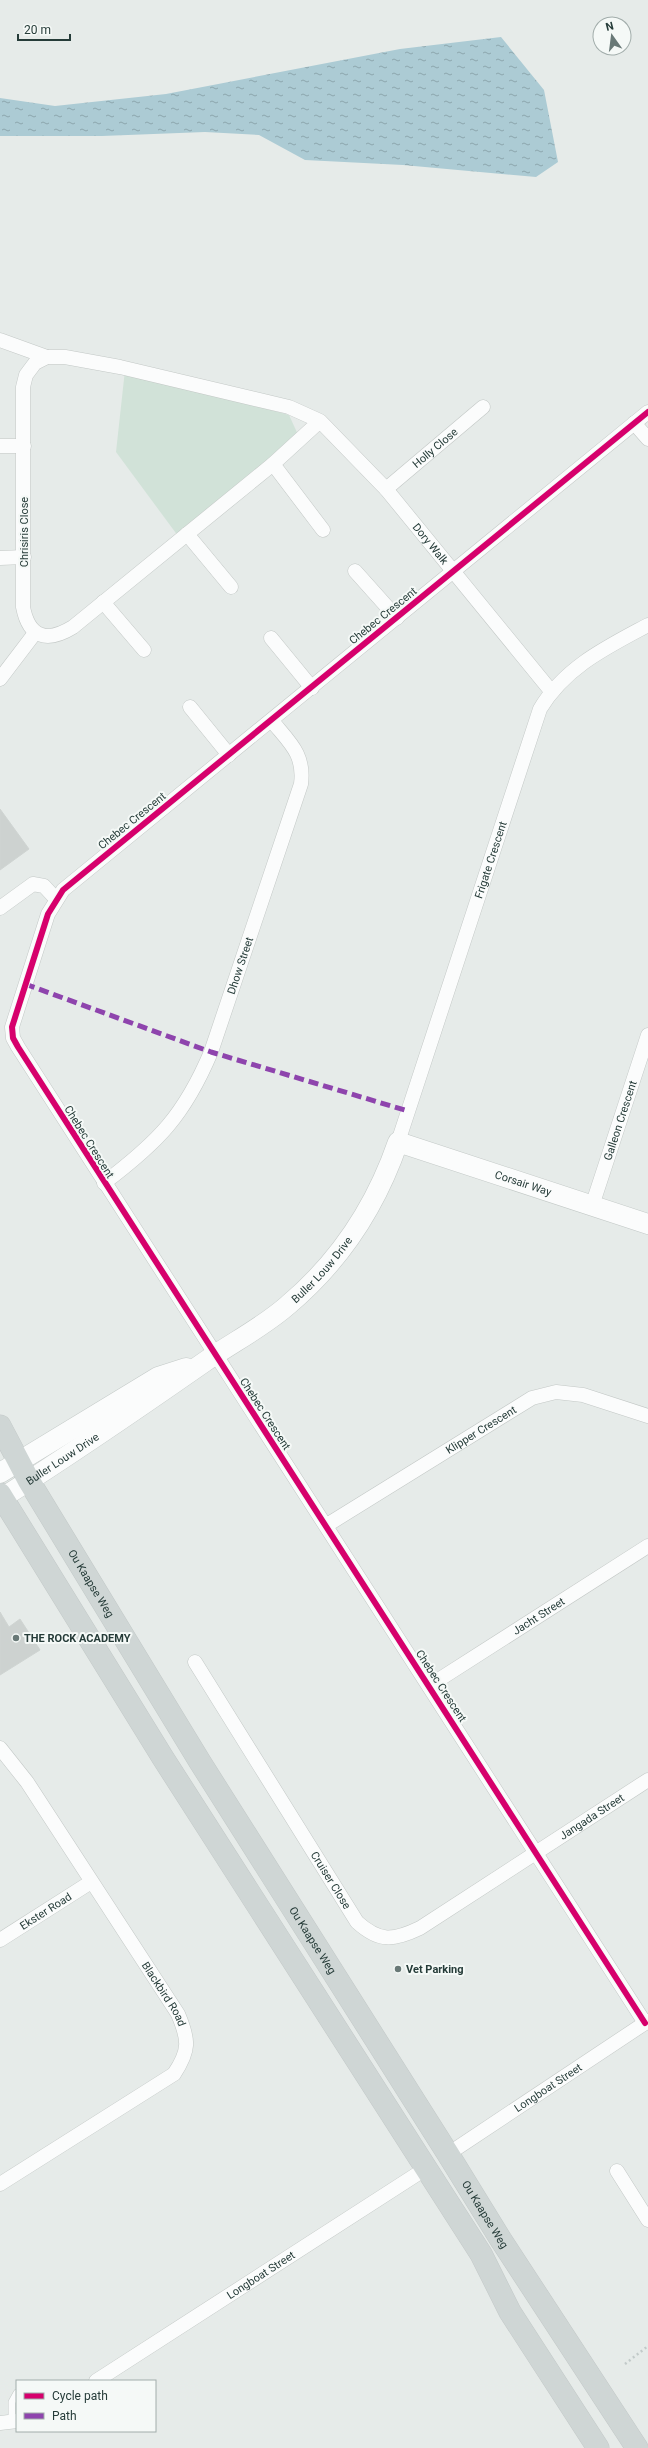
<svg xmlns="http://www.w3.org/2000/svg" width="648" height="2448" viewBox="0 0 648 2448" font-family="Roboto,sans-serif">
<style>
.green{fill:#d1e2d8}
.water{fill:url(#water-ripples)}
.building{fill:#cdd2d0;stroke:#cfd4d2}
.lines{fill:none;stroke-linecap:round;stroke-linejoin:round}
.lane-casing{stroke:#c3c8c6;stroke-width:8}
.street-casing{stroke:#c3c8c6;stroke-width:15}
.secondary-casing{stroke:#c3c9c7;stroke-width:21}
.primary-casing{stroke:#c3c9c8;stroke-width:23}
.path{stroke:#c2cac9;stroke-width:2.5;stroke-dasharray:2 3;stroke-linecap:butt}
.lane{stroke:#fbfcfc;stroke-width:7}
.street{stroke:#fbfcfc;stroke-width:14}
.secondary{stroke:#fbfcfc;stroke-width:20}
.primary{stroke:#cfd6d5;stroke-width:22}
.quiet{stroke:#8e44ad;stroke-width:5;stroke-dasharray:10 5;stroke-linecap:butt}
.cycleway-casing{stroke:#f5f9f7;stroke-width:8}
.cycleway{stroke:#d6006c;stroke-width:6}
.poi-dot{fill:#697977;stroke:#f5f9f7;stroke-width:1.5}
.labels{text-anchor:middle;dominant-baseline:central;stroke-width:4;stroke-linejoin:round;paint-order:stroke}
.street-label{font-size:11px;fill:#263c39;stroke:#f5f9f7}
.poi-label{font-size:11px;font-weight:bold;fill:#263c39;stroke:#f5f9f7;text-anchor:start}
</style>
<defs>
<pattern id="water-ripples" width="26" height="14" patternUnits="userSpaceOnUse"><rect width="26" height="14" fill="#accbd4"/><path d="M2 4q2-2 4 0t4 0M15 11q2-2 4 0t4 0" fill="none" stroke="#8ca6ad"/></pattern>
</defs>
<rect width="100%" height="100%" fill="#e6ebe9"/>
<!-- green -->
<path class="green" d="M125,370L289,415L300,439L181,540L116,452Z"/>
<!-- water -->
<path class="water" d="M501,37L544,90L558,162L536,177L403,165L305,160L259,135L205,132L102,136H0V98L55,106L166,94L400,49Z"/>
<!-- building -->
<path class="building" d="M0,809L29,849L0,870Z
M0,1612L9,1627L20,1619L40,1650L0,1675Z"/>
<g class="lines">
<!-- lane casing -->
<g class="lane-casing">
<path id="lane" d="M12,2422V2402L17,2393"/>
</g>
<!-- street casing -->
<g class="street-casing">
<g id="street">
<path d="M0,340L47,357"/>
<path id="s1" d="M320,421L273,464L73,627C47,643 29,638 23,607V387L26,375L35,363L47,357H65L120,367L289,407L320,421L386,489L551,691"/>
<path d="M634,423L648,439"/>
<path d="M0,446H24"/>
<path d="M273,464L323,530"/>
<path id="s2" d="M386,489L483,407"/>
<path d="M187,534L231,587"/>
<path d="M0,558L24,557"/>
<path d="M355,571L397,618"/>
<path d="M103,602L144,650"/>
<path d="M271,638L312,688"/>
<path d="M0,679L35,633"/>
<path d="M190,707L229,755"/>
<path d="M0,908L33,884L44,886L56,899"/>
<path id="s3" d="M398,1142L540,709C565,667 607,647 648,625"/>
<path id="s4" d="M104,1183C158,1142 184,1116 211,1052L301,784C305,754 289,742 272,721"/>
<path id="s5" d="M592,1206L648,1035"/>
<path id="s6" d="M327,1525L532,1398L556,1392L583,1395L648,1416"/>
<path id="s7" d="M195,1662L357,1922C379,1942 393,1941 420,1928L648,1780"/>
<path id="s8" d="M429,1686L648,1546"/>
<path id="s9" d="M0,1748L27,1782L178,2014C189,2040 190,2050 174,2074L0,2184"/>
<path id="s10" d="M0,1940L91,1882"/>
<path d="M645,2023L18,1047L13,1038L12,1027L48,914L63,890L648,412"/>
<path id="s11" d="M448,2154L648,2021"/>
<path d="M617,2171L648,2220"/>
<path id="s12" d="M96,2381L425,2169"/>
<path d="M0,2423L17,2421"/>
</g>
</g>
<!-- secondary casing -->
<g class="secondary-casing">
<g id="secondary">
<path d="M0,1473L158,1377L186,1368"/>
<path id="s13" d="M2,1498C70,1455 137,1409 203,1363C231,1343 262,1328 288,1305C339,1262 376,1206 398,1142L648,1224"/>
</g>
</g>
<!-- primary casing -->
<g class="primary-casing">
<g id="primary">
<path id="s14" d="M0,1426L29,1481L200,1762L448,2154L501,2240L637,2448"/>
<path d="M0,1494L163,1758L481,2254L510,2312L598,2448"/>
</g>
</g>
<!-- path -->
<path class="path" d="M625,2364L648,2346"/>
<!-- lane -->
<use href="#lane" class="lane"/>
<!-- street -->
<use href="#street" class="street"/>
<!-- secondary -->
<use href="#secondary" class="secondary"/>
<!-- primary -->
<use href="#primary" class="primary"/>
<!-- quiet -->
<path class="quiet" d="M25,984L211,1052L408,1111"/>
<!-- cycleway casing -->
<g class="cycleway-casing">
<path id="cycleway" d="M645,2023L18,1047L13,1038L12,1027L48,914L63,890L648,412"/>
</g>
<!-- cycleway -->
<use href="#cycleway" class="cycleway"/>
</g>
<!-- markers -->
<g class="poi-dot">
<circle cx="16" cy="1638" r="4"/>
<circle cx="398" cy="1969" r="4"/>
</g>
<g class="labels">
<!-- street labels -->
<g class="street-label">
<text stroke="none"><textPath href="#s2" startOffset="64">Holly Close</textPath></text>
<text transform="translate(24 532) rotate(-90)">Chrisiris Close</text>
<text stroke="none"><textPath href="#s1" startOffset="1098">Dory Walk</textPath></text>
<text transform="translate(383 616) rotate(-39)">Chebec Crescent</text>
<text transform="translate(132 821) rotate(-39)">Chebec Crescent</text>
<text stroke="none"><textPath href="#s3" startOffset="297">Frigate Crescent</textPath></text>
<text stroke="none"><textPath href="#s4" startOffset="263">Dhow Street</textPath></text>
<text stroke="none"><textPath href="#s5" startOffset="90">Galleon Crescent</textPath></text>
<text transform="translate(89 1142) rotate(58)">Chebec Crescent</text>
<text stroke="none"><textPath href="#s13" startOffset="676">Corsair Way</textPath></text>
<text stroke="none"><textPath href="#s13" startOffset="394">Buller Louw Drive</textPath></text>
<text transform="translate(265 1414) rotate(57)">Chebec Crescent</text>
<text stroke="none"><textPath href="#s6" startOffset="181">Klipper Crescent</textPath></text>
<text stroke="none"><textPath href="#s13" startOffset="72">Buller Louw Drive</textPath></text>
<text stroke="none"><textPath href="#s14" startOffset="182">Ou Kaapse Weg</textPath></text>
<text stroke="none"><textPath href="#s8" startOffset="130">Jacht Street</textPath></text>
<text transform="translate(441 1686) rotate(57)">Chebec Crescent</text>
<text stroke="none"><textPath href="#s7" startOffset="580">Jangada Street</textPath></text>
<text stroke="none"><textPath href="#s7" startOffset="257">Cruiser Close</textPath></text>
<text stroke="none"><textPath href="#s10" startOffset="54">Ekster Road</textPath></text>
<text stroke="none"><textPath href="#s14" startOffset="602">Ou Kaapse Weg</textPath></text>
<text stroke="none"><textPath href="#s9" startOffset="296">Blackbird Road</textPath></text>
<text stroke="none"><textPath href="#s11" startOffset="120">Longboat Street</textPath></text>
<text stroke="none"><textPath href="#s14" startOffset="926">Ou Kaapse Weg</textPath></text>
<text stroke="none"><textPath href="#s12" startOffset="196">Longboat Street</textPath></text>
</g>
<!-- poi labels -->
<g class="poi-label">
<text x="24" y="1638">THE ROCK ACADEMY</text>
<text x="406" y="1969">Vet Parking</text>
</g>
</g>
<!-- legend -->
<rect x="16" y="2380" width="140" height="52" fill="#f5f9f7" stroke="#a2adab"/>
<rect x="24" y="2393" width="20" height="6" fill="#d6006c" stroke="#a2adab"/>
<text x="52" y="2400" font-size="12" fill="#263c39">Cycle path</text>
<rect x="24" y="2413" width="20" height="6" fill="#8e44ad" stroke="#a2adab"/>
<text x="52" y="2420" font-size="12" fill="#263c39">Path</text>
<!-- north arrow -->
<g transform="translate(612 36) rotate(346)"><circle r="19" fill="#f5f9f7" stroke="#a2adab"/>
<path d="M0-3L7 15L0 10L-7 15Z" fill="#697977"/>
<text y="-6" font-size="11" font-weight="bold" text-anchor="middle" fill="#263c39">N</text>
</g>
<!-- scale -->
<path d="M18 34v6h52v-6" fill="none" stroke="#263c39" stroke-width="2"/>
<text x="24" y="34" font-size="12" fill="#263c39" stroke="#f5f9f7" stroke-width="3" paint-order="stroke">20 m</text>
</svg>
